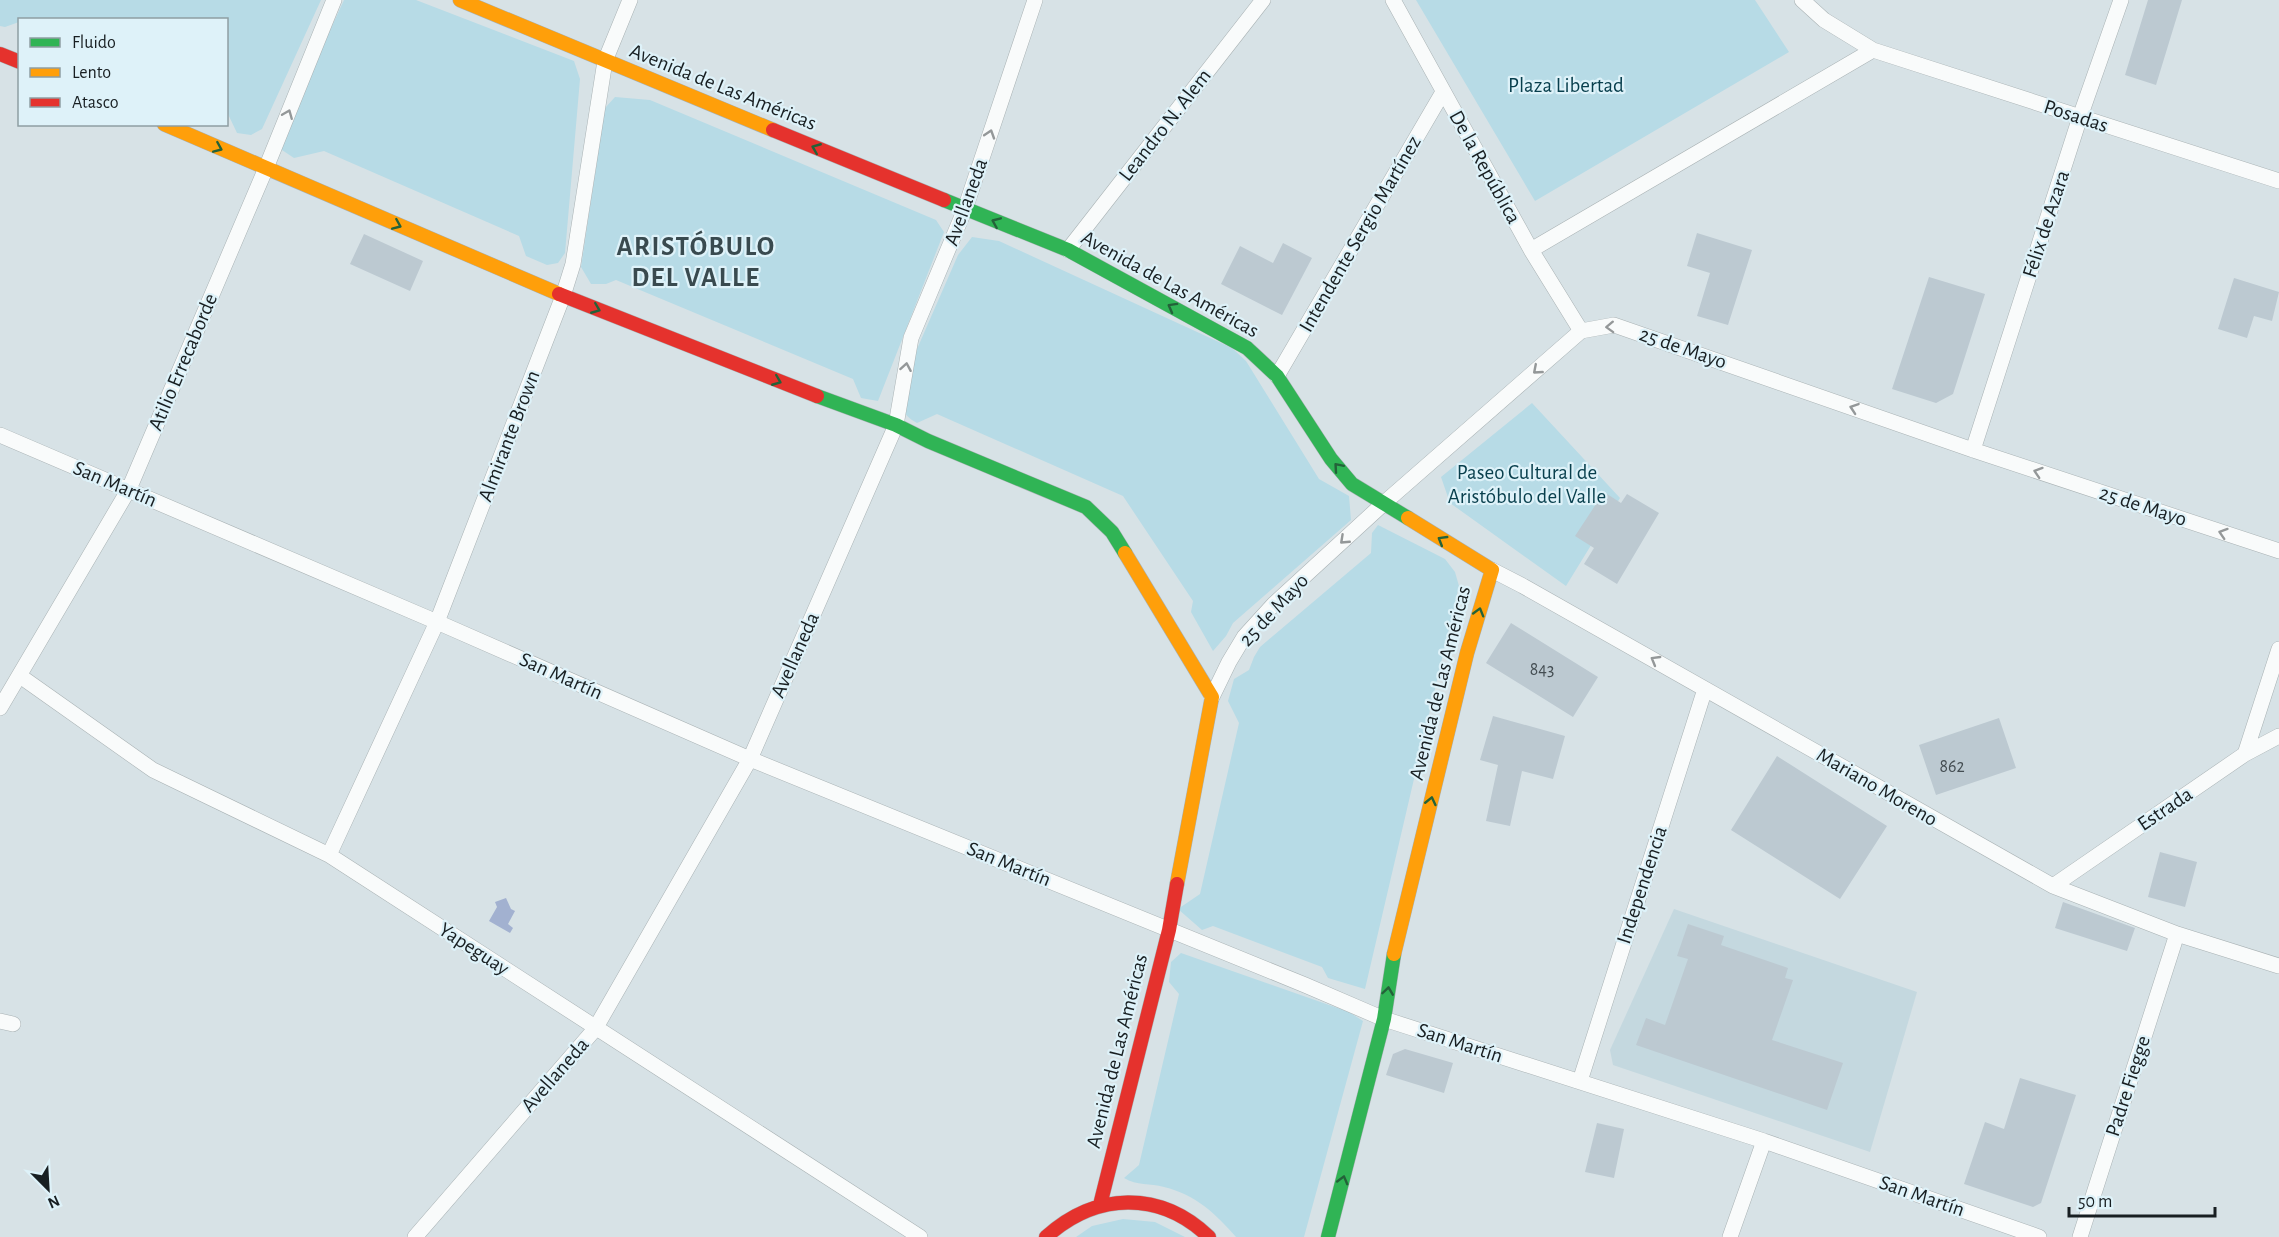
<svg xmlns="http://www.w3.org/2000/svg" width="2279" height="1237" viewBox="0 0 2279 1237" font-family="'Alegreya Sans',sans-serif">
<style>
.built{fill:#c4d8df}
.green{fill:#b7dbe6}
.water{fill:#a2b1d0}
.building{fill:#bcc9d1}
.lines{fill:none;stroke-linecap:round;stroke-linejoin:round}
.street-casing{stroke:#a9b2b4;stroke-width:16}
.fast-casing{stroke:#a9b2b4;stroke-width:15}
.slow-casing{stroke:#a9b2b4;stroke-width:15}
.jam-casing{stroke:#a9b2b4;stroke-width:15}
.street{stroke:#f9fbfb;stroke-width:15}
.fast{stroke:#30b455;stroke-width:14}
.slow{stroke:#ff9f0a;stroke-width:14}
.jam{stroke:#e5322d;stroke-width:14}
.oneway{stroke:#949899}
.oneway2{stroke:#236239}
.labels{text-anchor:middle;dominant-baseline:central;stroke-width:4.5;stroke-linejoin:round;paint-order:stroke}
.number-label{font-size:18px;fill:#444d52}
.park-label{font-size:21px;fill:#083f4d;stroke:#def2f9}
.street-label{font-size:21px;fill:#181f22;stroke:#def2f9}
.district-label{font-size:27px;font-weight:bold;letter-spacing:1.5px;fill:#394a4f;stroke:#def2f9}
</style>
<rect width="100%" height="100%" fill="#d7e2e6"/>
<!-- built -->
<path class="built" d="M1674,909L1917,992L1870,1152L1613,1065L1610,1050Z"/>
<!-- green -->
<path class="green" d="M0,0H321L262,129L251,135L237,133L227,112L226,20H20L19,22L5,27L0,26Z
M344,0H416L574,61L580,79L565,253L558,263L547,265L526,256L519,236L324,151L294,158L282,150L280,139Z
M1416,0H1755L1789,52L1535,201Z
M615,97L650,100L936,220L944,232L878,401L861,398L853,379L616,280L606,284H591L581,267L605,108Z
M972,237L999,241L1232,348L1246,361L1319,479L1349,496L1351,520L1233,623L1226,636L1213,651L1191,612L1193,601L1123,496L937,414L917,423C901,414 900,406 900,388L958,255Z
M1532,403L1620,498L1566,586L1450,503L1441,477Z
M1378,525L1445,559L1455,572L1459,586L1365,989L1328,978L1322,967L1213,926L1202,930L1178,909L1200,894L1239,723L1228,701L1234,679L1249,670L1254,657L1260,647L1371,553L1372,533Z
M1181,953L1349,1012L1363,1021L1304,1237H1236C1215,1213 1196,1195 1164,1187C1150,1183 1137,1186 1124,1178L1139,1165L1179,994L1169,982L1171,962Z
M1123,1219L1155,1222L1185,1237H1076L1092,1226Z"/>
<!-- water -->
<path class="water" d="M506,898L511,909L515,911L508,924L513,928L510,933L489,921L497,907L495,902Z"/>
<!-- building -->
<path class="building" d="M2148,0H2182L2156,85L2125,75Z
M1697,233L1752,250L1728,325L1697,316L1710,273L1687,266Z
M364,234L423,261L410,291L350,264Z
M1283,243L1312,258L1282,315L1221,284L1240,246L1273,263Z
M1929,277L1985,294L1953,394L1936,403L1892,389Z
M2234,278L2279,292L2272,321L2254,316L2247,338L2218,329Z
M1604,492L1621,503L1627,494L1659,513L1617,584L1584,564L1594,548L1575,536Z
M1511,623L1598,677L1573,717L1486,663Z
M1493,716L1565,736L1553,779L1522,771L1510,826L1486,821L1498,765L1480,760Z
M1999,718L2016,768L1936,795L1919,745Z
M1777,756L1887,826L1840,899L1731,830Z
M2160,852L2197,862L2185,907L2148,897Z
M2063,902L2135,928L2127,951L2055,928Z
M1688,924L1724,936L1721,945L1788,968L1785,978L1793,980L1772,1040L1843,1063L1827,1110L1636,1045L1646,1018L1665,1025L1688,959L1677,956Z
M1405,1049L1453,1063L1444,1093L1386,1075L1393,1054Z
M2020,1078L2076,1095L2041,1203L2033,1207L1964,1184L1985,1122L2004,1129Z
M1597,1123L1624,1129L1614,1178L1585,1172Z"/>
<g class="lines">
<!-- street casing -->
<g class="street-casing">
<path id="street" d="M1393,0L1531,250L1581,331
M1802,0L1824,20L1873,50L2279,181
M1068,250L1263,0
M1531,250L1873,50
M1277,376L1443,92
M0,435L437,622L750,759L1305,985L1384,1019L1764,1141L2039,1237
M1973,450L2080,117L2121,0
M1492,570L1523,586L2053,886L2177,934L2279,966
M20,676L153,770L329,855L920,1237
M1212,697L1229,662L1244,637L1274,604L1383,504L1581,331L1614,325L1973,450L2279,551
M0,708L129,489L266,168L334,0
M2245,754L2279,649
M329,855L437,622L563,296L573,264L605,61L630,0
M2053,886L2245,754L2279,736
M0,1021L13,1024
M1580,1081L1705,689
M415,1237L595,1029L750,759L896,425L911,338L965,209L1035,0
M1730,1237L1764,1141
M2080,1237L2177,934"/>
</g>
<!-- fast casing -->
<g class="fast-casing">
<path id="fast" d="M944,200L1068,250L1247,348L1277,376L1331,459L1352,484L1408,518
M817,396L896,425L928,441L1086,507L1112,532L1125,553
M1328,1237L1384,1019L1394,954"/>
</g>
<!-- slow casing -->
<g class="slow-casing">
<path id="slow" d="M460,0L773,130
M164,124L559,294
M1125,553L1212,697L1177,884
M1394,954L1467,653L1492,570L1408,518"/>
</g>
<!-- jam casing -->
<g class="jam-casing">
<path id="jam" d="M0,54L20,62
M773,130L944,200
M559,294L817,396
M1100,1205L1169,930L1177,884
M1046,1237C1096,1192 1160,1190 1209,1237"/>
</g>
<!-- street -->
<use href="#street" class="street"/>
<!-- fast -->
<use href="#fast" class="fast"/>
<!-- slow -->
<use href="#slow" class="slow"/>
<!-- jam -->
<use href="#jam" class="jam"/>
</g>
<!-- one-way arrows -->
<defs><path id="oneway-chevron" d="M-2-3.5L2.5 0L-2 3.5" fill="none" stroke-width="1.6" stroke-linecap="round" stroke-linejoin="round" transform="scale(1.5)"/></defs>
<g class="oneway">
<use href="#oneway-chevron" transform="translate(288 114) rotate(-68)"/>
<use href="#oneway-chevron" transform="translate(990 134) rotate(-72)"/>
<use href="#oneway-chevron" transform="translate(1610 327) rotate(178)"/>
<use href="#oneway-chevron" transform="translate(906 367) rotate(-80)"/>
<use href="#oneway-chevron" transform="translate(1537 370) rotate(139)"/>
<use href="#oneway-chevron" transform="translate(1854 408) rotate(-161)"/>
<use href="#oneway-chevron" transform="translate(2038 472) rotate(-162)"/>
<use href="#oneway-chevron" transform="translate(2223 533) rotate(-162)"/>
<use href="#oneway-chevron" transform="translate(1344 540) rotate(137)"/>
<use href="#oneway-chevron" transform="translate(1655 660) rotate(-150)"/>
</g>
<g class="oneway2">
<use href="#oneway-chevron" transform="translate(218 148) rotate(23)"/>
<use href="#oneway-chevron" transform="translate(816 148) rotate(-158)"/>
<use href="#oneway-chevron" transform="translate(996 222) rotate(-157)"/>
<use href="#oneway-chevron" transform="translate(397 225) rotate(23)"/>
<use href="#oneway-chevron" transform="translate(1172 307) rotate(-151)"/>
<use href="#oneway-chevron" transform="translate(596 309) rotate(22)"/>
<use href="#oneway-chevron" transform="translate(777 381) rotate(22)"/>
<use href="#oneway-chevron" transform="translate(1338 467) rotate(-131)"/>
<use href="#oneway-chevron" transform="translate(1442 540) rotate(-149)"/>
<use href="#oneway-chevron" transform="translate(1479 612) rotate(-74)"/>
<use href="#oneway-chevron" transform="translate(1431 801) rotate(-77)"/>
<use href="#oneway-chevron" transform="translate(1388 991) rotate(-82)"/>
<use href="#oneway-chevron" transform="translate(1343 1180) rotate(-75)"/>
</g>
<g class="labels">
<!-- number labels -->
<g class="number-label">
<text x="1542" y="670">843</text>
<text x="1952" y="767">862</text>
</g>
<!-- park labels -->
<g class="park-label">
<text x="1566" y="85">Plaza Libertad</text>
<text x="1527" y="472">Paseo Cultural de<tspan x="1527" dy="24">Aristóbulo del Valle</tspan></text>
</g>
<!-- street labels -->
<g class="street-label">
<text transform="translate(723 87) rotate(22)">Avenida de Las Américas</text>
<text transform="translate(2076 116) rotate(18)">Posadas</text>
<text transform="translate(1165 125) rotate(-52)">Leandro N. Alem</text>
<text transform="translate(1485 167) rotate(61)">De la República</text>
<text transform="translate(966 202) rotate(-70)">Avellaneda</text>
<text transform="translate(2046 224) rotate(-72)">Félix de Azara</text>
<text transform="translate(1360 234) rotate(-60)">Intendente Sergio Martínez</text>
<text transform="translate(1170 284) rotate(29)">Avenida de Las Américas</text>
<text transform="translate(1683 348) rotate(19)">25 de Mayo</text>
<text transform="translate(183 362) rotate(-67)">Atilio Errecaborde</text>
<text transform="translate(509 436) rotate(-69)">Almirante Brown</text>
<text transform="translate(115 484) rotate(23)">San Martín</text>
<text transform="translate(2143 506) rotate(18)">25 de Mayo</text>
<text transform="translate(1274 610) rotate(-47)">25 de Mayo</text>
<text transform="translate(795 655) rotate(-66)">Avellaneda</text>
<text transform="translate(561 676) rotate(24)">San Martín</text>
<text transform="translate(1440 683) rotate(-76)">Avenida de Las Américas</text>
<text transform="translate(1877 787) rotate(30)">Mariano Moreno</text>
<text transform="translate(2165 809) rotate(-34)">Estrada</text>
<text transform="translate(1009 864) rotate(22)">San Martín</text>
<text transform="translate(1642 885) rotate(-72)">Independencia</text>
<text transform="translate(474 949) rotate(33)">Yapeguay</text>
<text transform="translate(1460 1043) rotate(18)">San Martín</text>
<text transform="translate(1117 1051) rotate(-76)">Avenida de Las Américas</text>
<text transform="translate(555 1075) rotate(-49)">Avellaneda</text>
<text transform="translate(2128 1086) rotate(-72)">Padre Fiegge</text>
<text transform="translate(1922 1196) rotate(19)">San Martín</text>
</g>
<!-- district labels -->
<g class="district-label">
<text x="696" y="246">ARISTÓBULO<tspan x="696" dy="31">DEL VALLE</tspan></text>
</g>
</g>
<!-- legend -->
<rect x="18" y="18" width="210" height="108" fill="#def2f9" stroke="#8f9ea3" stroke-width="1.5"/>
<rect x="30" y="38" width="30" height="9" fill="#30b455" stroke="#8f9ea3" stroke-width="1.5"/>
<text x="72" y="48" font-size="18" fill="#181f22">Fluido</text>
<rect x="30" y="68" width="30" height="9" fill="#ff9f0a" stroke="#8f9ea3" stroke-width="1.5"/>
<text x="72" y="78" font-size="18" fill="#181f22">Lento</text>
<rect x="30" y="98" width="30" height="9" fill="#e5322d" stroke="#8f9ea3" stroke-width="1.5"/>
<text x="72" y="108" font-size="18" fill="#181f22">Atasco</text>
<!-- north arrow -->
<g transform="translate(48 1189) rotate(156)" stroke="#def2f9" stroke-width="4.5" paint-order="stroke">
<path d="M0-4.5L10 22L0 15L-10 22Z" fill="#181f22"/>
<text y="-9" font-size="16" font-weight="bold" text-anchor="middle" fill="#181f22">N</text>
</g>
<!-- scale -->
<path d="M2069 1207v9h146v-9" fill="none" stroke="#181f22" stroke-width="3"/>
<text x="2078" y="1207" font-size="18" fill="#181f22" stroke="#def2f9" stroke-width="4.5" paint-order="stroke">50 m</text>
</svg>
